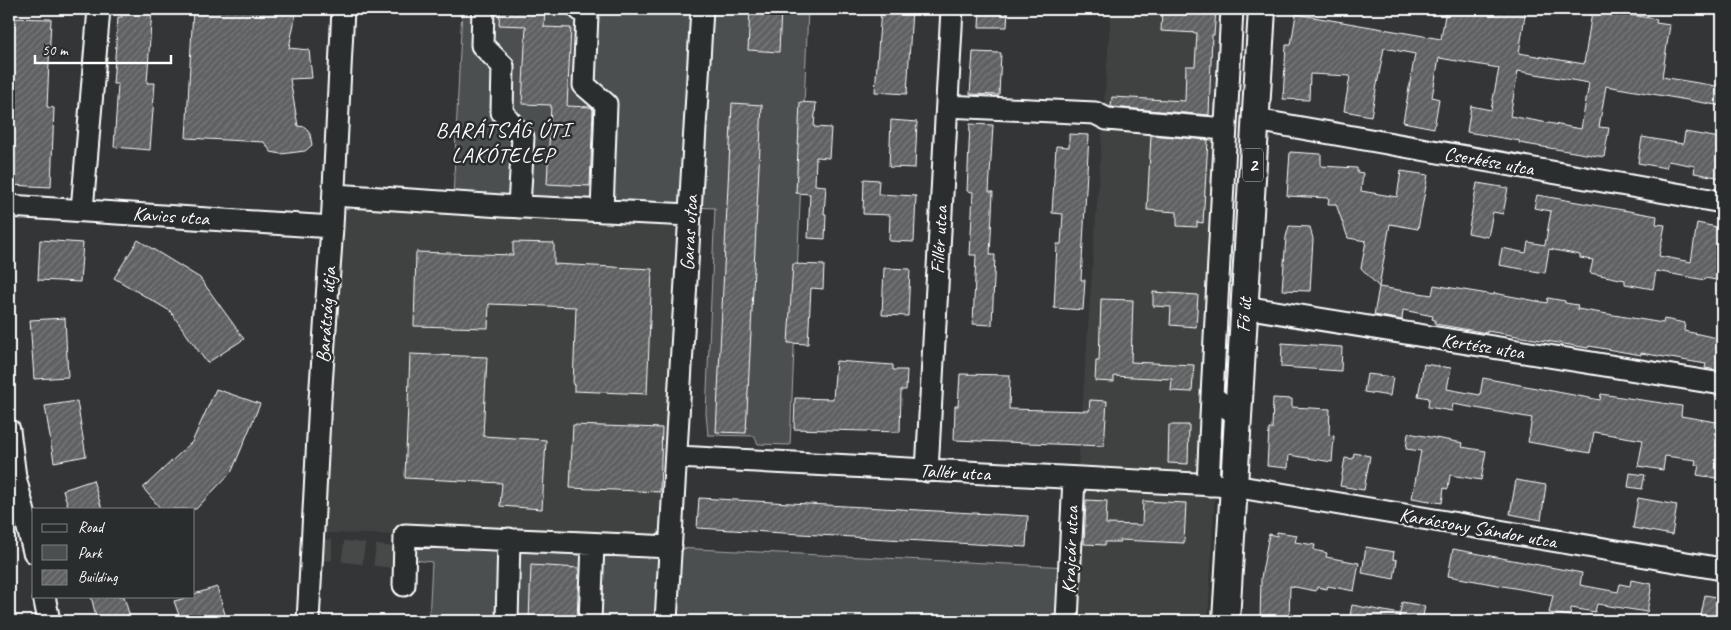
<svg xmlns="http://www.w3.org/2000/svg" width="1731" height="630" viewBox="0 0 1731 630" font-family="Caveat,sans-serif">
<style>
.built{fill:#404243}
.green{fill:#4c4f50;stroke:#a6a7a8}
.building{fill:url(#building-hatch);stroke:#fff;fill-rule:evenodd}
.lines{fill:none;stroke-linecap:round;stroke-linejoin:round}
.minor-tunnel{stroke:#47494a;stroke-width:21;stroke-dasharray:21 11;stroke-linecap:butt}
.minor-casing{stroke:#fff;stroke-width:25}
.major-casing{stroke:#fff;stroke-width:30}
.minor{stroke:#2a2d2e;stroke-width:21}
.major{stroke:#2a2d2e;stroke-width:26}
.labels{text-anchor:middle;dominant-baseline:central;stroke-width:5;stroke-linejoin:round;paint-order:stroke}
.shield{fill:#2a2d2e;stroke:#bfc0c0;stroke-width:1}
.shield-label{font-size:19px;font-weight:bold;fill:#fff}
.street-label{font-size:20px;fill:#fff;stroke:#2a2d2e}
.quarter-label{font-size:22px;letter-spacing:1px;fill:#fff;stroke:#2a2d2e}
</style>
<defs>
<pattern id="building-hatch" width="6" height="6" patternUnits="userSpaceOnUse" patternTransform="scale(1.25)"><rect width="6" height="6" fill="#5f6162"/><path d="M-1 1l2-2M0 6l6-6M5 7l2-2" fill="none" stroke="#77797a"/></pattern>
</defs>
<rect width="100%" height="100%" fill="#333536"/>
<filter id="ink" filterUnits="userSpaceOnUse"><feTurbulence type="fractalNoise" baseFrequency=".02" numOctaves="2"/><feDisplacementMap in="SourceGraphic" scale="10" xChannelSelector="R" yChannelSelector="G"/><feConvolveMatrix kernelMatrix="1 2 1 2 8 2 1 2 1" color-interpolation-filters="sRGB"/></filter>
<g filter="url(#ink)">
<!-- built -->
<path class="built" d="M1111,9H1241L1208,621H1056L1062,497L1078,468Z
M347,191L694,207L682,541L323,533Z"/>
<!-- green -->
<path class="green" d="M462,9H808L790,445L758,444L754,436L708,435L706,413L715,208L453,198Z
M405,535L1070,567L1067,621H429L432,562L405,559Z"/>
<!-- building -->
<path class="building" d="M122,9H152L147,83H155L150,150L114,147L118,84H113L118,17H122Z
M193,9H297L289,48L309,50L312,78L290,79L298,126L305,127L310,134L312,145L305,151L281,154L271,152L264,142L186,138Z
M500,9H545L544,27L571,28L567,106L591,107L593,110L590,186L547,184L551,105L522,104L526,26L499,25Z
M750,9H781L779,52L748,50Z
M881,9H912L907,94L875,92Z
M980,9H1008L1007,27H979Z
M1164,9L1216,10L1214,35H1212L1209,115L1111,107L1112,97L1185,101L1186,66H1195L1197,33L1161,31L1162,12H1163Z
M1446,9H1526L1519,53L1584,64L1592,12L1611,15V12L1657,19L1656,23L1670,25L1662,77L1722,87V106L1606,86L1599,127L1609,128L1604,157L1519,143L1520,141L1467,132L1471,106L1491,110L1499,68L1439,58L1432,97L1439,99L1434,128L1403,122L1415,54L1384,48L1371,116L1344,111L1350,76L1310,74L1309,100L1283,99L1286,45H1291L1296,14L1441,39ZM1518,71L1589,83L1581,129L1510,116Z
M9,18L51,19L47,107L54,108L51,187L9,185Z
M973,52L1001,53L999,95L970,94Z
M800,102L816,103L814,127L831,128L829,158L816,157L815,185L826,186L824,214H826L825,239L808,238L810,194L796,193Z
M732,103L762,105L746,433L716,432Z
M891,120L917,122L915,168L889,167Z
M970,124L993,125L989,192H993L990,255H995L992,325L973,324L976,255H970L973,192L967,191Z
M1685,132L1720,138L1717,150L1722,151V178L1694,173L1695,166L1668,161L1666,168L1638,163L1642,137L1683,144Z
M1069,134L1089,135L1081,280H1085L1083,310L1054,308L1057,244H1061L1063,214L1052,213L1056,146L1069,147Z
M1151,135L1208,140L1203,223L1197,222V227L1177,226V212L1147,210Z
M1290,152L1321,154V166L1357,168V172L1363,173L1361,191L1397,197L1401,171L1428,175L1418,229L1390,224L1379,287L1361,268L1366,241L1348,238L1336,204H1328L1329,198L1287,196Z
M864,179L879,180L878,194L916,196L914,242L889,241L890,215L863,214Z
M1477,183L1508,188L1503,214L1493,212L1488,237L1468,233Z
M1537,195L1657,216L1656,224L1665,225L1659,256L1691,262L1697,223L1722,228V281L1705,278V280L1656,271L1653,289L1625,284V280L1590,273L1593,260L1580,258V255L1549,249L1545,273L1499,265L1502,248L1526,253L1528,242L1545,245L1551,211L1534,208Z
M1289,226L1310,227L1313,239L1310,291L1282,290L1286,237Z
M40,240L83,243L80,282L38,280Z
M138,240L200,278L244,339L207,363L170,311L114,278Z
M513,242L554,243V264L652,269L647,394L574,391V385H573L576,307L489,304L488,328L414,326L416,252L513,255Z
M793,264L824,265L823,289L811,288L808,344L788,343Z
M884,268L910,269L908,316L882,315Z
M1434,285L1494,295V293L1547,303L1548,298L1565,301V303L1578,305L1577,309L1663,323L1664,319L1685,323L1684,331L1722,339V371L1705,368L1706,364L1641,353V355L1589,346L1588,348L1487,331V333L1435,324V320L1432,319L1433,316L1403,310L1402,320L1374,315L1379,287L1432,295Z
M1153,292L1198,295L1196,327L1170,325L1171,307L1153,306Z
M1101,299L1133,300L1131,362L1194,365L1192,392L1171,391L1172,379L1114,376V382L1095,381L1096,361H1099Z
M65,318L68,377L34,379L30,320Z
M1282,343L1342,347L1341,371L1281,367Z
M410,354L487,357L483,436L546,440L542,509L500,506L502,483L405,478Z
M836,361L893,365V370H907L906,390H901L900,432L794,429L795,398L833,399Z
M1424,364L1451,368L1447,389L1480,395L1483,378L1600,400L1601,394L1682,406L1681,416L1722,423V479L1697,475L1699,465H1695L1696,460L1665,456L1663,470L1638,466L1643,440L1594,432L1590,453L1528,442L1532,418L1453,404L1452,411L1428,407L1429,398L1418,396Z
M960,374L1010,375L1009,409L1089,411L1090,400L1107,401L1104,446L954,440L955,406H958Z
M1367,374L1393,377L1390,396L1364,392Z
M216,389L260,404L232,471L196,509H161L143,488L192,442Z
M1273,398L1292,399V407L1330,409L1329,435L1334,436L1332,462L1289,455L1288,468L1267,466L1269,429H1272Z
M77,401L86,456L54,462L45,406Z
M573,425L662,428L660,492L570,488Z
M1169,425H1189L1188,464L1168,463Z
M1408,433L1463,443L1462,447L1486,451L1481,480L1450,475L1448,489L1444,488L1442,503L1412,498L1421,451L1406,449Z
M1354,453L1370,456L1364,490L1340,486L1345,458L1353,459Z
M1630,473L1645,475L1642,489L1628,487Z
M93,480L102,509H69L63,490Z
M1516,480L1546,485L1541,520L1510,514Z
M699,498L1028,516L1026,547L697,528Z
M1638,498L1677,505L1672,535L1633,528Z
M1086,500L1107,501L1106,524L1142,525L1143,501L1186,503L1184,543L1120,540V542H1105V545L1084,544Z
M1277,532L1297,535L1295,542L1315,545L1314,550L1327,553L1326,557L1359,563L1354,591L1328,586L1327,589L1317,587L1316,591L1290,586L1289,621H1260L1261,578L1269,534L1277,536Z
M1366,547L1394,552L1393,559L1397,560L1394,579L1362,573Z
M1453,549L1582,573L1580,585L1618,592L1620,584L1630,586L1631,580L1652,584L1647,612L1597,604L1595,612L1571,608L1570,616L1549,613L1553,595L1448,576Z
M531,565L579,568L577,621H529Z
M217,587L227,621H181L174,601L194,596V594Z
M1705,595L1722,598V621H1700Z
M91,596H124L131,621H97Z
M1402,602L1425,606L1422,621H1349L1352,605L1400,614L1399,618Z"/>
<g class="lines">
<!-- minor-tunnel -->
<path class="minor-tunnel" d="M311,550H334L405,559"/>
<!-- minor casing -->
<g class="minor-casing">
<path id="minor" d="M483,9L482,45L503,66L502,112L523,137L519,207
M579,9L587,15L584,85L606,104L602,211
M1232,9L1212,396L1238,416
M947,106L1095,113L1107,119L1225,129
M1256,120L1722,202
M334,195L502,206L690,215
M9,206L332,227
M82,210L99,9
M1244,307L1722,384
M9,430L15,477L34,552
M677,457L1234,486L1722,569
M927,471L952,9
M1208,485L1212,396
M404,585L405,535L671,547
M44,596L49,621
M308,621L320,400L332,227L343,9
M507,621L509,539
M590,621L593,544
M666,621L702,9
M1067,621L1074,478"/>
</g>
<!-- major casing -->
<g class="major-casing">
<path id="major" d="M1226,621L1262,9"/>
</g>
<!-- minor -->
<use href="#minor" class="minor"/>
<!-- major -->
<use href="#major" class="major"/>
</g>
</g>
<g class="labels">
<!-- shield labels -->
<rect class="shield" x="1243" y="148.5" width="20" height="33" rx="4"/>
<g class="shield-label">
<text x="1253" y="165">2</text>
</g>
<!-- street labels -->
<g class="street-label">
<text transform="translate(1489 161) rotate(10)">Cserkész utca</text>
<text transform="translate(171 216) rotate(4)">Kavics utca</text>
<text transform="translate(689 233) rotate(-87)">Garas utca</text>
<text transform="translate(939 240) rotate(-87)">Fillér utca</text>
<text transform="translate(326 315) rotate(-86)">Barátság útja</text>
<text transform="translate(1244 315) rotate(-87)">Fő út</text>
<text transform="translate(1483 346) rotate(9)">Kertész utca</text>
<text transform="translate(955 472) rotate(3)">Tallér utca</text>
<text transform="translate(1478 528) rotate(10)">Karácsony Sándor utca</text>
<text transform="translate(1070 550) rotate(-88)">Krajcár utca</text>
</g>
<!-- quarter labels -->
<g class="quarter-label">
<text x="503" y="130">BARÁTSÁG ÚTI<tspan x="503" dy="25">LAKÓTELEP</tspan></text>
</g>
</g>
<!-- margin -->
<rect width="1731" height="630" fill="none" stroke="#2a2d2e" stroke-width="30"/>
<rect x="15" y="15" width="1701" height="600" fill="none" stroke="#fff" stroke-width="2" filter="url(#ink)"/>
<!-- legend -->
<rect x="32" y="508" width="162" height="90" fill="#2a2d2e" stroke="#7f8182"/>
<rect x="42" y="524" width="25" height="8" fill="#2a2d2e" stroke="#7f8182"/>
<text x="78" y="532" font-size="15" fill="#ffffff">Road</text>
<rect x="42" y="545" width="25" height="15" fill="#4c4f50" stroke="#7f8182"/>
<text x="78" y="558" font-size="15" fill="#ffffff">Park</text>
<rect x="42" y="570" width="25" height="15" fill="url(#building-hatch)" stroke="#7f8182"/>
<text x="78" y="582" font-size="15" fill="#ffffff">Building</text>
<!-- scale -->
<path d="M35 55v8h136v-8" fill="none" stroke="#ffffff" stroke-width="2.5"/>
<text x="42" y="55" font-size="15" fill="#ffffff" stroke="#2a2d2e" stroke-width="4" paint-order="stroke">50 m</text>
</svg>
